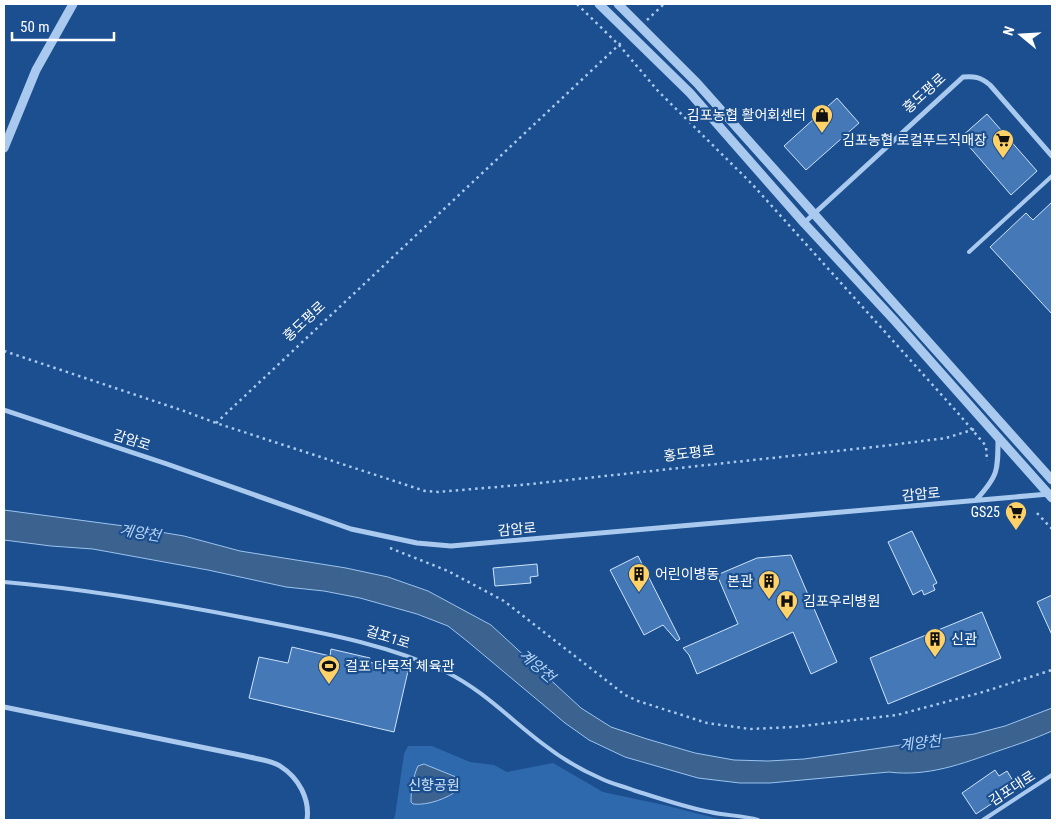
<svg xmlns="http://www.w3.org/2000/svg" width="1056" height="824" viewBox="0 0 1056 824" font-family="'Roboto Condensed','Noto Sans KR',sans-serif">
<style>
.green{fill:#2e69ad}
.water{fill:#3c6290;stroke:#9cc4f0}
.building{fill:#4478b7;stroke:#cfe3fa}
.lines{fill:none;stroke-linecap:round;stroke-linejoin:round}
.path{stroke:#a9c9ee;stroke-width:2.5;stroke-dasharray:2.5 4;stroke-linecap:butt}
.service{stroke:#a9c9ee;stroke-width:4}
.minor{stroke:#a9c9ee;stroke-width:5}
.tertiary{stroke:#a9c9ee;stroke-width:9}
.labels{text-anchor:middle;dominant-baseline:central;stroke-width:4.5;stroke-linejoin:round;paint-order:stroke}
.street-label{font-size:14px;fill:#fff;stroke:#1b4f8f}
.poi-label{font-size:14px;fill:#fff;stroke:#1b4f8f;text-anchor:end}
.park-label{font-size:14px;fill:#cfe3fa;stroke:#1b4f8f}
.water-label{font-size:15px;font-style:italic;fill:#b5d3f5;stroke:#1b4f8f}
</style>
<rect width="100%" height="100%" fill="#1b4f8f"/>
<!-- green -->
<path class="green" d="M408,746H432L470,762L494,765L507,772L553,763L603,792L664,805L723,820H393L395,816L404,754Z"/>
<!-- water -->
<path class="water" d="M4,510L124,526L184,536L240,551L346,568L388,577L428,591L491,625L581,708L611,727L647,739L695,753L734,760L768,761L804,759L840,754L974,734L1005,726L1052,708V731C1034,739 1016,745 998,751C962,764 927,777 889,772L770,783H740L698,778L625,757L589,740L565,723L467,641L448,626L417,614L360,598L324,591L286,587L208,570L93,549L51,546L4,540Z
M424,764L456,777L459,783V789C449,798 427,806 413,804L411,802C411,789 413,777 418,766Z"/>
<!-- building -->
<path class="building" d="M837,98L859,123L806,170L784,146Z
M987,114L1037,171L1011,195L961,137Z
M1052,202V314L990,247L1026,213L1033,220Z
M912,531L937,583L933,585L935,590L924,595L922,590L913,595L888,542Z
M791,555L837,662L811,674L793,632L697,674L689,655L683,648L738,624L717,575L757,558Z
M638,556L680,639L677,641L663,625L644,635L610,570Z
M537,564L538,576L530,577L531,583L495,586L493,568Z
M1052,595V635L1037,602Z
M982,612L1001,658L888,704L870,658Z
M292,647L330,656L331,649L370,658L369,662L408,671L394,732L249,698L259,657L288,663Z
M995,770L999,776L1007,771L1017,787L976,814L962,793Z"/>
<g class="lines">
<!-- path -->
<path class="path" d="M577,4L619,45L658,91L752,184L957,412L986,446L987,461
M647,20L664,4
M4,351L184,411L216,423L425,491L438,492L531,484L883,446L946,438L975,429
M216,423L623,41
M1037,513L1052,529
M390,548L448,571L504,601L625,695L638,701L707,723L750,729L793,727L897,715L983,692L1052,670"/>
<!-- service -->
<path class="service" d="M969,252L1052,176
M4,582C87,589 169,603 251,619C317,632 385,643 446,672C483,690 511,720 543,744C561,758 581,770 602,779C612,784 623,786 633,790C658,798 684,807 710,812C726,816 743,815 758,820
M983,820L1052,775"/>
<!-- minor -->
<path class="minor" d="M804,223L963,77C974,76 981,77 990,85L1052,156
M4,410L167,464L351,529L417,543L451,546L485,543L1049,494
M976,500C998,476 998,471 998,439
M4,707L245,756C256,759 271,760 280,766C299,778 310,799 307,820"/>
<!-- tertiary -->
<path class="tertiary" d="M599,4L690,93L804,223L894,320L1052,498
M618,4L697,83L1052,480
M4,148L36,70L73,4"/>
</g>
<!-- icons -->
<defs>
<g id="shop-pin" transform="scale(1.125)"><path d="M0 17L-7.5 6A9.5 9.5 0 1 1 7.5 6Z" fill="#ffd166" stroke="#1b4f8f"/><path d="M-5-2.5h2.3a2.7 3.5 0 0 1 5.4 0H5L5.5 6h-11ZM-1.5-2.5h3a1.5 2.3 0 0 0-3 0Z" fill="#111"/></g>
<g id="supermarket-pin" transform="scale(1.125)"><path d="M0 17L-7.5 6A9.5 9.5 0 1 1 7.5 6Z" fill="#ffd166" stroke="#1b4f8f"/><path d="M-6-5.5h2.5l.6 2H6L4.5 2H-2.5L-4.4-4H-6ZM-1.5 3.2a1.3 1.3 0 1 0 .1 0ZM3 3.2a1.3 1.3 0 1 0 .1 0Z" fill="#111"/></g>
<g id="building-pin" transform="scale(1.125)"><path d="M0 17L-7.5 6A9.5 9.5 0 1 1 7.5 6Z" fill="#ffd166" stroke="#1b4f8f"/><path d="M-4-6H4V6H1V3H-1V6H-4ZM-2.5-4.3h1.7v1.8h-1.7ZM.8-4.3h1.7v1.8H.8ZM-2.5-1h1.7V.8h-1.7ZM.8-1h1.7V.8H.8Z" fill="#111"/></g>
<g id="hospital-pin" transform="scale(1.125)"><path d="M0 17L-7.5 6A9.5 9.5 0 1 1 7.5 6Z" fill="#ffd166" stroke="#1b4f8f"/><path d="M-5-5h3v3.5h4V-5h3V5h-3V1.5h-4V5h-3Z" fill="#111"/></g>
<g id="stadium-pin" transform="scale(1.125)"><path d="M0 17L-7.5 6A9.5 9.5 0 1 1 7.5 6Z" fill="#ffd166" stroke="#1b4f8f"/><path d="M0-5a6.5 5 0 1 0 0 10a6.5 5 0 1 0 0-10ZM-3.5-1.8h7v3.6h-7Z" fill="#111"/></g>
</defs>
<g fill-rule="evenodd">
<use href="#shop-pin" x="822" y="115"/>
<use href="#supermarket-pin" x="1003" y="140"/>
<use href="#supermarket-pin" x="1016" y="512"/>
<use href="#building-pin" x="639" y="574"/>
<use href="#building-pin" x="769" y="581"/>
<use href="#hospital-pin" x="787" y="601"/>
<use href="#building-pin" x="935" y="639"/>
<use href="#stadium-pin" x="329" y="666"/>
</g>
<g class="labels">
<!-- street labels -->
<g class="street-label">
<text transform="translate(924 93) rotate(-42)">홍도평로</text>
<text transform="translate(304 321) rotate(-43)">홍도평로</text>
<text transform="translate(132 440) rotate(18)">감암로</text>
<text transform="translate(689 453) rotate(-7)">홍도평로</text>
<text transform="translate(921 494) rotate(-5)">감암로</text>
<text transform="translate(517 529) rotate(-5)">감암로</text>
<text transform="translate(388 637) rotate(17)">걸포1로</text>
<text transform="translate(1012 788) rotate(-33)">김포대로</text>
</g>
<!-- poi labels -->
<g class="poi-label">
<text x="806" y="115">김포농협 활어회센터</text>
<text x="987" y="140">김포농협 로컬푸드직매장</text>
<text x="1000" y="512">GS25</text>
<text x="655" y="574" text-anchor="start">어린이병동</text>
<text x="753" y="581">본관</text>
<text x="803" y="601" text-anchor="start">김포우리병원</text>
<text x="951" y="639" text-anchor="start">신관</text>
<text x="345" y="666" text-anchor="start">걸포 다목적 체육관</text>
</g>
<!-- park labels -->
<g class="park-label">
<text x="434" y="785">신향공원</text>
</g>
<!-- water labels -->
<g class="water-label">
<text transform="translate(140 533) rotate(9)">계양천</text>
<text transform="translate(537 666) rotate(41)">계양천</text>
<text transform="translate(920 743) rotate(-6)">계양천</text>
</g>
</g>
<!-- border -->
<rect width="1056" height="824" fill="none" stroke="#ffffff" stroke-width="10"/>
<!-- north arrow -->
<g transform="translate(1021 35) rotate(288)" stroke="#1b4f8f" stroke-width="4" paint-order="stroke">
<path d="M0-4L9 19L0 12L-9 19Z" fill="#ffffff"/>
<text y="-8" font-size="14" font-weight="bold" text-anchor="middle" fill="#ffffff">N</text>
</g>
<!-- scale -->
<path d="M12 32v8h102v-8" fill="none" stroke="#ffffff" stroke-width="2.5"/>
<text x="20" y="32" font-size="15" fill="#ffffff" stroke="#1b4f8f" stroke-width="4" paint-order="stroke">50 m</text>
</svg>
